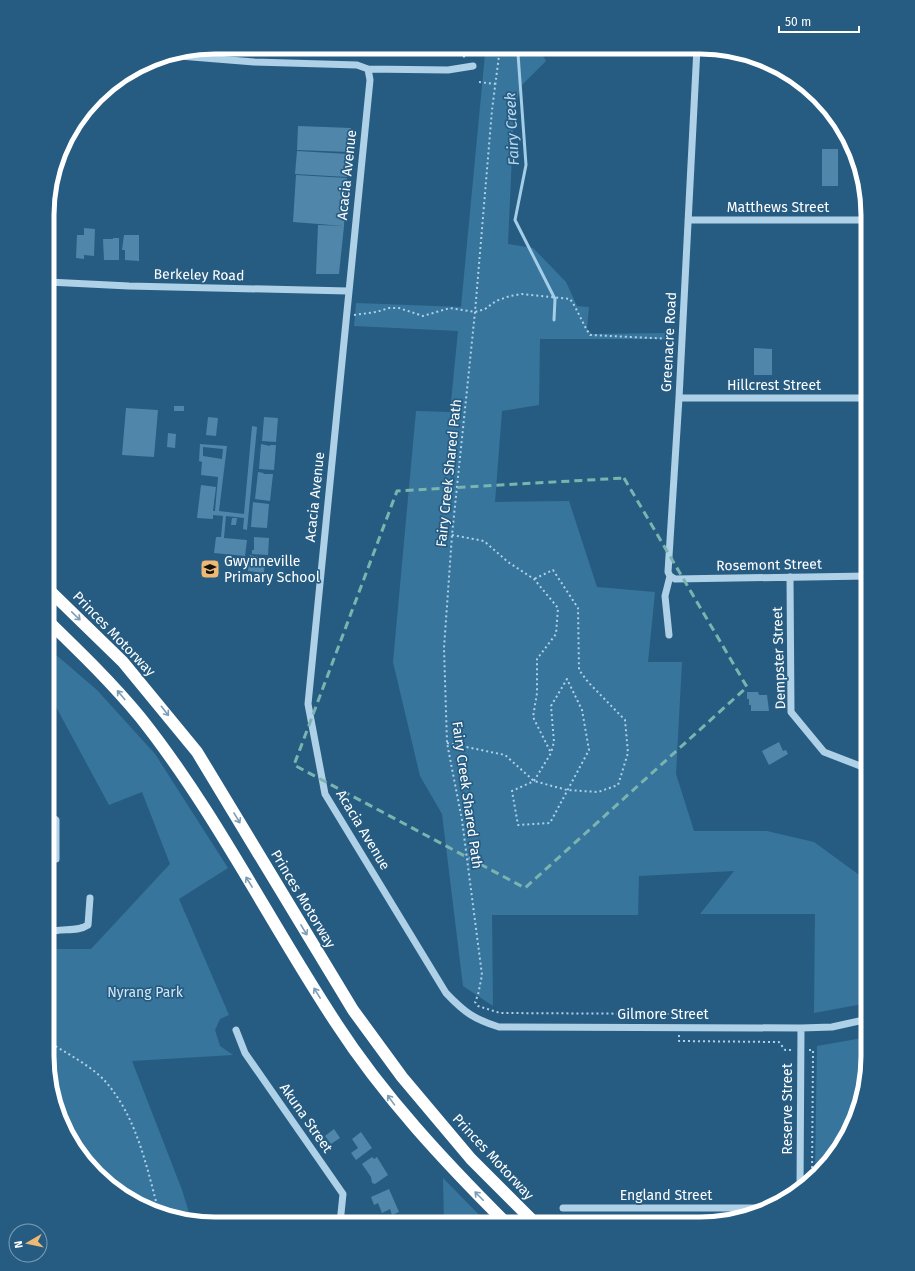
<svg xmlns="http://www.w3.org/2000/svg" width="915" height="1271" viewBox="0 0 915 1271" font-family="'Fira Sans',sans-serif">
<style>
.green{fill:#37759d}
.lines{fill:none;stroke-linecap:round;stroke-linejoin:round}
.stream{stroke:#a4cde7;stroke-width:3}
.building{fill:#4f86aa;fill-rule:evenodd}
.path{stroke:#afd1e7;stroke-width:2;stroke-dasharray:2 3;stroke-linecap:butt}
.minor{stroke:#afd1e7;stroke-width:7}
.highway{stroke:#fff;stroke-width:12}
.oneway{stroke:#7d9db4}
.marked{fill:none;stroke:#7bb4af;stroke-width:3;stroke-dasharray:8 5;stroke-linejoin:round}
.labels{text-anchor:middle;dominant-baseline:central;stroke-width:3.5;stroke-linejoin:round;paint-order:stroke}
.street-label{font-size:14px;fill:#fff;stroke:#275c82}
.poi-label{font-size:14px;fill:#fff;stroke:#275c82;text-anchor:start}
.park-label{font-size:14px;fill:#d2e7f5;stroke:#275c82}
.water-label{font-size:15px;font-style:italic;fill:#badaee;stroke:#275c82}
.rim{fill:none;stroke:#fff;stroke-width:5}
</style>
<rect width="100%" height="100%" fill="#275c82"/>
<!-- green -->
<path class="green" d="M330,47L539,48L546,61L521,86L514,110L508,244L533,248L566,282L577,306L589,307L587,329L592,334L667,333L666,339H540L539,405L502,411L495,502L569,501L597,587L655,592L648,662H682L676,774L694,831H767L814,842L862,877V914H868V1003L814,1013L815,914H700L734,871L639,876L638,915H492L493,1006L463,986L442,814L420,776L393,662L416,411L450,412L458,331L354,326L356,303L461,307L485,54Z
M48,648L97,690L155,754L228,868L179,899L229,1015L220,1019L215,1030L220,1046L233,1055L132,1061L182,1190L192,1222L151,1211L113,1189L64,1130L47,1056V949H91L170,864L142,792L109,805L48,692Z
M868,1037C868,1076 862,1115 840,1149C833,1159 823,1168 815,1177L817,1046Z
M443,1178L487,1223H444Z"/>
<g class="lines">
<!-- stream -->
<path class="stream" d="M513,48L518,54L526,165L515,220L555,299L554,320"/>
</g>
<!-- building -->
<path class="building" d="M298,126L351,128L349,152L297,150Z
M822,149H838V186H822Z
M297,151L348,154L347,177L295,174Z
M296,175L347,178L344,226L293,222Z
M318,225L344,226L339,274H316Z
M84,228L95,229L94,256L84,255V259L76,258L77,235H84Z
M124,235H139V261L125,260V250H122Z
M113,238H119V260H104L103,239H113Z
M754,348L772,349V375H754Z
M174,406H184V411H174Z
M126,408L158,410L154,457L122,455Z
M208,417L218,418L216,436L206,435Z
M264,417L278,418L276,442L262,441Z
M252,426L257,427L247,530L243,529L244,518L226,516L224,538L247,540L245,556L214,553L216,537H221L223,516L213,515V519L197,518L201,485L216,487L213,511H215L218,477L201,475L202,462L199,461L200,444L227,446L219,511L244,514ZM203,447L223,449L222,459L203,456Z
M168,433L176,434L175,448L167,447Z
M261,444L270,446V445H276L274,470L259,469Z
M258,472L264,473L263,474H273L270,501L255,499Z
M253,502L269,504L267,528L251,527Z
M232,518H237L236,525H231Z
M254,537L269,538L268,555L252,554V550H254Z
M250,555L265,559L264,573L248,571Z
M747,692H758L759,695H767L769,711H751V705H749V699H747Z
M779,742L783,751L786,750L788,754L769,765L762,751Z
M334,1129L340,1138L331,1144L325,1136Z
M361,1132L372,1148L356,1160L351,1153L358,1148L352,1139Z
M372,1157L374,1159L377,1157L388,1175L375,1184L372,1183L371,1177L362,1164Z
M389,1189L399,1212L392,1215L390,1209L382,1213L378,1203L374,1205L371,1197Z
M388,1220L389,1223H377V1222Z"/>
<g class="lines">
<!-- path -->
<path class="path" d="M457,48L466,59
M500,48L492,110L475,312L452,535L444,648L447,743L462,820L482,975L478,995L475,1002L478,1006L500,1013L679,1014V1019
M283,55L286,47
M479,82L495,84
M354,315L376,312L389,308H399L423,316L450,308L475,312L485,309L496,301L510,296L522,294L570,299C578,310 582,323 590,335L673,339
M452,535L484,541L508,562L534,579L558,608L556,634L537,659V693L533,717L551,753L534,781L512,791L518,825L550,823L589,750L582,710L567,679L551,706L554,742L551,753
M447,743L505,755L534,781L567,790L598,792L618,785L628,753L625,720L588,682L579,670L578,608L553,570L534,579
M679,1035V1041L775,1042H779L785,1050H793
M47,1041C66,1053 90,1065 105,1081C137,1117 147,1168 159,1213
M809,1050H813L812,1180"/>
<!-- minor -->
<path class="minor" d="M167,55L254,62L357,65L368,69L448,70L473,66
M368,69L370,80L308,704L325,794L446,993C465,1013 474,1019 499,1027L801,1028L832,1027L868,1019
M688,220H868
M48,282L129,286L348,291
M679,398H868
M670,576L675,579L868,576
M790,577L791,712L824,752L868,769
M669,635L665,596L670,576L668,572L679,398L697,48
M47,814L56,820V859
M47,933C60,927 76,933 88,925L90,898
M236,1030L245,1053L343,1194L340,1223
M800,1189L801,1028
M563,1208H770"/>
<!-- highway -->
<path class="highway" d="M48,589L123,662L197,752L353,1010L402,1077L471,1159L536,1224
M48,621C80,652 112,683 140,717C215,811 270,923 336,1023C384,1097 444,1161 506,1223"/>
</g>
<!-- one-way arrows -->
<defs><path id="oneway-shaft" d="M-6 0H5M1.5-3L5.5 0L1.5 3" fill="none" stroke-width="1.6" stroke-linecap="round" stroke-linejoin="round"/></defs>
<g class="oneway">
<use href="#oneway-shaft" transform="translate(76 616) rotate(44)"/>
<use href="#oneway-shaft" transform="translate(121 695) rotate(-130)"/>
<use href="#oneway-shaft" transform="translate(165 711) rotate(52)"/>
<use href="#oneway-shaft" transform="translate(237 818) rotate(59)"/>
<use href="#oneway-shaft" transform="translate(249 882) rotate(-122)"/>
<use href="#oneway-shaft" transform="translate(304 930) rotate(59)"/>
<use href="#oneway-shaft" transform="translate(317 993) rotate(-122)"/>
<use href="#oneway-shaft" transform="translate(391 1100) rotate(-126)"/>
<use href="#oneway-shaft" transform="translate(479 1196) rotate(-135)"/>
</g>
<!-- marked area -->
<path class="marked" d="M624,478L747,687L525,888L294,765L397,491Z"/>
<!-- icons -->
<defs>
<g id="school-square" transform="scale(1)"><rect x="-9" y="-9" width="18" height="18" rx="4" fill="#efb974" stroke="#275c82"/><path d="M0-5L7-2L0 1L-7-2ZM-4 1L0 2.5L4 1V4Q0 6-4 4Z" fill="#111"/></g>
</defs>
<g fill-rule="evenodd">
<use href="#school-square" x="210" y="569"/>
</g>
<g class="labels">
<!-- street labels -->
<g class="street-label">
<text transform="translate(347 175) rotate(-84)">Acacia Avenue</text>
<text x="778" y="207">Matthews Street</text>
<text transform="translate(199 275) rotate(1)">Berkeley Road</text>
<text transform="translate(669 342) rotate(-87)">Greenacre Road</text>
<text x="774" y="385">Hillcrest Street</text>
<text transform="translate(449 473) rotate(-84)">Fairy Creek Shared Path</text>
<text transform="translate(315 497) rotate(-84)">Acacia Avenue</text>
<text transform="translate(769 565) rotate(-1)">Rosemont Street</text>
<text transform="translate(114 634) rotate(46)">Princes Motorway</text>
<text transform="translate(779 658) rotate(-92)">Dempster Street</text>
<text transform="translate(467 795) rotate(82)">Fairy Creek Shared Path</text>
<text transform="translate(363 830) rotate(59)">Acacia Avenue</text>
<text transform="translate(303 899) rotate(59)">Princes Motorway</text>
<text x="663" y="1014">Gilmore Street</text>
<text transform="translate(787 1109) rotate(-90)">Reserve Street</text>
<text transform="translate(306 1118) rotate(55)">Akuna Street</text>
<text transform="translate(493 1157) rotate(47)">Princes Motorway</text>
<text x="666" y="1195">England Street</text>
</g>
<!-- poi labels -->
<g class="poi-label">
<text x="224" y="561">Gwynneville<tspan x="224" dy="16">Primary School</tspan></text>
</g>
<!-- park labels -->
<g class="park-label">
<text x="145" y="992">Nyrang Park</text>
</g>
<!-- water labels -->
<g class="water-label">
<text transform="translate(512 129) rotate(-93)">Fairy Creek</text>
</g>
</g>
<!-- crop -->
<path d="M0 0H915V1271H0ZM215 54H700A161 161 0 0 1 861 215V1056A161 161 0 0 1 700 1217H215A161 161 0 0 1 54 1056V215A161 161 0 0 1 215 54Z" fill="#275c82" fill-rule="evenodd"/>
<path class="rim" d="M215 54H700A161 161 0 0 1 861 215V1056A161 161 0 0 1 700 1217H215A161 161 0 0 1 54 1056V215A161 161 0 0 1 215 54Z"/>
<!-- north arrow -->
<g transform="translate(28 1243) rotate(261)"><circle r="19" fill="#275c82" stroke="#7d9db4"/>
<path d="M0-3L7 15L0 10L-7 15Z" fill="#efb974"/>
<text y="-6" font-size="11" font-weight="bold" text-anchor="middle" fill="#ffffff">N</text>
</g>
<!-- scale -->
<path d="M779 26v6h80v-6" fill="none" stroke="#ffffff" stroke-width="2"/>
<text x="785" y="26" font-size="12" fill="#ffffff" stroke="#275c82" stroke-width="3" paint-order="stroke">50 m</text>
</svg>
